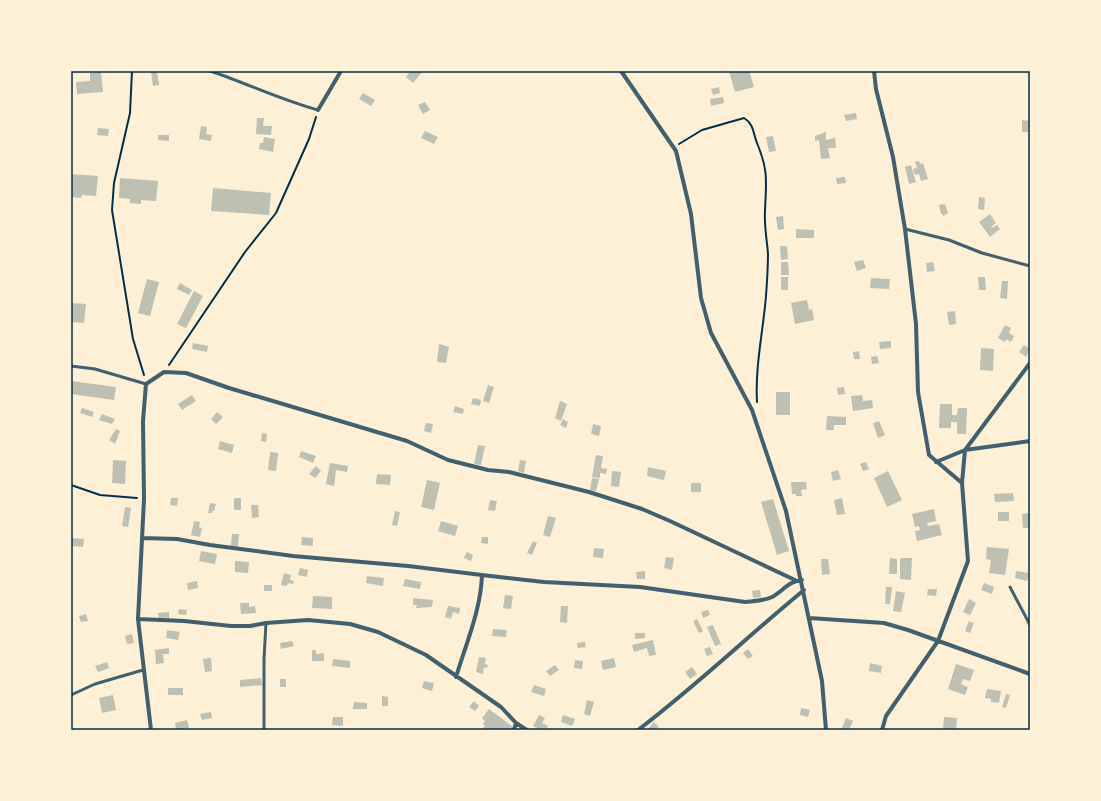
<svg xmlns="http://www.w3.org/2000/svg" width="1101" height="801" viewBox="0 0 1101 801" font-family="'Open Sans',sans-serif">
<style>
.building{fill:#bec0b2}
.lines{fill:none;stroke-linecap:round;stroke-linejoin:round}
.path{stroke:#003049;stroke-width:2}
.service{stroke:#3f606c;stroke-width:3}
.minor{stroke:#3f606c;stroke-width:4}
.neatline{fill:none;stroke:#003049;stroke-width:1.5}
</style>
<rect width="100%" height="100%" fill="#fdf0d5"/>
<!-- building -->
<path class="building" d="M151,71H157L159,85L153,86Z
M407,71H423L413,83L406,77L409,73Z
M729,71H749L754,87L735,92Z
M101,72L103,92L77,94L76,82L90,81V73Z
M719,87L720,93L713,95L711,89Z
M363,93L375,100L371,106L359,99Z
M723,97L724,103L711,106L710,99Z
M425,102L430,110L423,114L418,105Z
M856,113L857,119L846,121L844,115Z
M257,118H264L263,126H272L271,135L256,134Z
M1022,120L1029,121L1028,132H1022Z
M201,126L207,127L206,134L212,135L211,141L199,139Z
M98,128L109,129L108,136L97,135Z
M425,131L438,137L434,144L421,138Z
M826,132V140L835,138L836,148H828L830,158L821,159L819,140L815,141V136Z
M158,135H169V141L158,140Z
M773,136L776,151L769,152L766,137Z
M264,137L275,139L273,152L259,149L260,143H263Z
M919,161L920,164L923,163L928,179L921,181L919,174L915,175L913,169L917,168L915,162Z
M911,165L916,182L909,184L905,167Z
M71,174L98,176L96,196L82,195L81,198L71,197Z
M845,177L846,183L837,184L836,178Z
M120,178L158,181L156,201L141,200V204L130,203V199L119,198Z
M213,188L271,193L269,215L211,211Z
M979,197L985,198L984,210L978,209Z
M945,204L948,213L943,216V214H941L939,205Z
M990,214L996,223L991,227L992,228L997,225L1000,229L990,237L979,222Z
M783,216L784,229L778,230L776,217Z
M796,229L814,230V238H796Z
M780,246H787L788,259L781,260Z
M863,260L866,268L857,271L854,262Z
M781,262H788L789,275H781Z
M933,262L935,271L927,272L926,263Z
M781,277H788V290H781Z
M978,277H985L986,290H979Z
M871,278L890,279L889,289L870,288Z
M147,279L159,282L150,316L138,313Z
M1002,281H1008L1007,299L1000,298Z
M180,283L192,290L189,295L177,289Z
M194,291L203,296L186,328L177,324Z
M807,300L809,310L812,309L814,320L795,324L791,303Z
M71,303L86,304L84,323L71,322Z
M955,311L956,324L949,325L947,312Z
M1005,325L1011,328L1009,333L1014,336L1011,342L1006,339L1005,342L998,338Z
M891,341V348L880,349L879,342Z
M193,343L208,346L207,352L192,349Z
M439,344L449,347L446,363L437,362Z
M1024,345L1030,349L1026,357L1019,352Z
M981,348L994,349L993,371L980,370Z
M859,351L860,359H854L853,352Z
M877,356L879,363L872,364L871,357Z
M71,381L116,387L114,400L71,394Z
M488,385L494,387L489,403L483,401Z
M844,387L845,394L838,395L837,388Z
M776,392H790V415H776Z
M192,395L196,401L182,410L178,404Z
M862,395L863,401L872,400L873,408L853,411L851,396Z
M473,398L481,400L480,406L471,404Z
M560,401L567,404L561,421L555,418Z
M940,404H952V415H957L958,408H967L966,434H957V422H951V428H939Z
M455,406L464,409L463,414L453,412Z
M82,408L94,412L92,417L80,413Z
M217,412L223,417L216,424L211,419Z
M102,414L115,419L112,424L99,420Z
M827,416L846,417V425H834V430H826Z
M563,419L568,422L566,428L560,425Z
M879,421L885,435L878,438L873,423Z
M426,423L433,424L431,433L424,431Z
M593,424L601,426L599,436L591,434Z
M116,429L120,431L115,444L109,440Z
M262,433L267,434L266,442L261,441Z
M220,441L234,445L232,453L218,449Z
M478,445L485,446L481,465L474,464Z
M301,451L316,456L313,463L299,457Z
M270,452L278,453L276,471L268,470Z
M596,455L603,456L601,468L607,469L606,474L600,473V478L592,477Z
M113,460L126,461L125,484L112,483Z
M520,460L526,461L524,473L518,471Z
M866,462L869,469L863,471L860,464Z
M330,463L348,466L347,472L336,470L334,486L326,484Z
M316,466L321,471L315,478L309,474Z
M648,467L666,471L664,480L647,476Z
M838,470L841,479L833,481L831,472Z
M612,471L621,472L619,487L611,486Z
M888,471L902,500L887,507L874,478Z
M377,474L391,475L390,485L376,484Z
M592,478L599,479L596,491L590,490Z
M427,480L440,483L434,510L421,507Z
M791,482H806L807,489L801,490L802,496H796V494H792Z
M691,483H701V492H691Z
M1013,493L1014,501L995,502L994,494Z
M171,498H178L177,506L170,505Z
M234,498H241V510H234Z
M842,498L845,514L837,515L834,500Z
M773,499L789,551L777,555L761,502Z
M490,500L497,501L495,511L488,510Z
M210,503L216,504L214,511H212V513H208Z
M251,505H258L259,517L252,518Z
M125,507L131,508L128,527L122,526Z
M934,509L936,521L927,523L928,526L939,524L942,535L917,541L915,531L920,530L919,526L915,527L912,514Z
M395,511L400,512L397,526L392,525Z
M998,512H1009V521H998Z
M1030,513V528H1023L1022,514Z
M548,516L556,518L550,537L543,535Z
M194,521L200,522L199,527L202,528L200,537L191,535Z
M441,521L458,526L455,536L438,531Z
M232,534H239L238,547L231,546Z
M302,537L313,538V546L301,545Z
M482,537H488V544L481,543Z
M72,538L84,539L83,547L71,546Z
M533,541L537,543L532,555L527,553Z
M987,547L1009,549L1005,575L989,573L991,560L986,559Z
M594,548L604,549L603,558L593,557Z
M201,551L217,554L215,564L199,561Z
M467,552L473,555L471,561L464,558Z
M666,557L674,558L672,570L664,568Z
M890,558L897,559V574H889Z
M900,558H912L911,580L900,579Z
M821,559H828L830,574L822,575Z
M235,561L249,562L248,573L235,572Z
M300,568L308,570L307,577L298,575Z
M645,571V579H637L636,572Z
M1016,571L1029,573L1027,581L1015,578Z
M284,573L291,575L290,580L294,581L293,584L288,583L287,586L281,585Z
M367,576L384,578L383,586L366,583Z
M405,579L421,582L420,589L403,586Z
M197,581L198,588L188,590L187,583Z
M984,583L994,587L992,594L981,590Z
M264,585H272V591H264Z
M886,587H892L890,604H885Z
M928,589H937L936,596L927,595Z
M760,590L761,597L753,598L752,591Z
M896,591L905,593L901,612L893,611Z
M505,595L513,596L511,609L503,608Z
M313,596L332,597V609L312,608Z
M413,598L433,600L432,607L416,608L417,605H413Z
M969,599L976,603L970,615L963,612Z
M240,603H249V607L255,606L256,613L241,614Z
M448,606L460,608L459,614L453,612L451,619L445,617Z
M561,606H568L567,623L560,622Z
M179,609L187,610L186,615L178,614Z
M708,610L710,615L703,618L701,612Z
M169,612V619L159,620L158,613Z
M86,614L88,621L81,622L79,616Z
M697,619L703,631L699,633L693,621Z
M969,621L974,623L970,633L965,631Z
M713,625L721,644L715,646L707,627Z
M493,629L507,630L506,637L492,636Z
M167,630L180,632L178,640L166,638Z
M635,633H645V638L635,639Z
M132,634L134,643L127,644L125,636Z
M653,640L656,655L649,656L647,648L634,652L632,645Z
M292,641L294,646L281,649L280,643Z
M585,642L586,647L578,648L577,643Z
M710,647L713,654L707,656L704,649Z
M169,648V654H163L164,663L156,664L155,650Z
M748,649L753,656L748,659L743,653Z
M312,650H316V654L324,653V661H312Z
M479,657L486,658L485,664L488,665L487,668L484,667L483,674L476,672Z
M211,658L212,671L205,672L203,659Z
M614,658L616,667L603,670L601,661Z
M333,659L350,661V668L332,666Z
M575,660L583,661L582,669L574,668Z
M107,662L109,668L98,672L95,666Z
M870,663L882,666L881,673L869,671Z
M956,664L974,670L970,681L963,679L961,684L968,687L965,695L948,689Z
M555,665L559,670L550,676L546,671Z
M692,667L697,674L690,679L685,672Z
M261,678L262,685L240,687V680Z
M280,679H286V687H280Z
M424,681L434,683L432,691L422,688Z
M534,685L546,689L544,696L531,692Z
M168,688H183V695H168Z
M987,689L1001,691L999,703L991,702V699L985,698Z
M1006,694L1010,695L1006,708L1002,707Z
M113,695L116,710L102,713L99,698Z
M382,696L388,697V706H382Z
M587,700L594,702L590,716L584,714Z
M474,701L479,706L475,711L469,707Z
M354,702L367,703V709H353Z
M801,708L810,710L808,717L800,715Z
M489,709L513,727L511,730H486L483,728L485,726L483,724L485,721L482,718Z
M211,712L212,718L202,720L200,714Z
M539,715L545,718L542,723L548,726L546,730H541L533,726Z
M563,715L575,719L572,726L561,722Z
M333,717H343V726L332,725Z
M944,717L957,718L956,730H943Z
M846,718L853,721L849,730H841Z
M187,720L189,728H184L185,730H176L175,723Z
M654,722L659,727L656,730H647Z"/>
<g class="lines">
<!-- path -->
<path class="path" d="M132,71L130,113L114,183L112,210L133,339L144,375
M679,144L702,130L744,118C754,124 753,133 757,143C769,172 766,182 765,211C764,226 767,240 768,254C768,268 767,282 766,296C763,332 755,366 757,402
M169,365L245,252L276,213L309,139L316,117
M71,485L100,495L137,498"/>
<!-- service -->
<path class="service" d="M210,71C246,83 281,100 318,110
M905,229L949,240L982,253L1030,266
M71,366L95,369L146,384
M1010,587L1030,625
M71,695L95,684L143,670
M264,730V659L266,623"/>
<!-- minor -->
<path class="minor" d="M621,71L676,151L691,214L701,298L711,333L752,410L786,511L822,681L826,730
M874,71L876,89L893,157L905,229L916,324L918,392L929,455L962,483
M318,110L341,71
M936,462L965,450L1030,441
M142,538L177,539L210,545L293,556L408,566L482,575
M809,618L884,623L908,630L1030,674
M138,619L184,621L231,626H250L266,623L308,620L350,624L378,632L426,655L501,707L516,723L527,730
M456,677C466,644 481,609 482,575L544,582L640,587L745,602C754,601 764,601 772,597C783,591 789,581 802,580
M151,730L138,619L144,499L143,421L146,384L164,372L186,373L229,388L407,441L448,460L488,470L509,472L589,492L642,509L670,521L795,580
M514,730L516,723
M638,730C696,686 748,636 804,590
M882,730L886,716L938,641L968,561L962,483L965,450L1030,363"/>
</g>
<!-- border -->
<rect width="1101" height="801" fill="none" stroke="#fdf0d5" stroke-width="144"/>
<rect x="72" y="72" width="957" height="657" class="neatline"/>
</svg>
